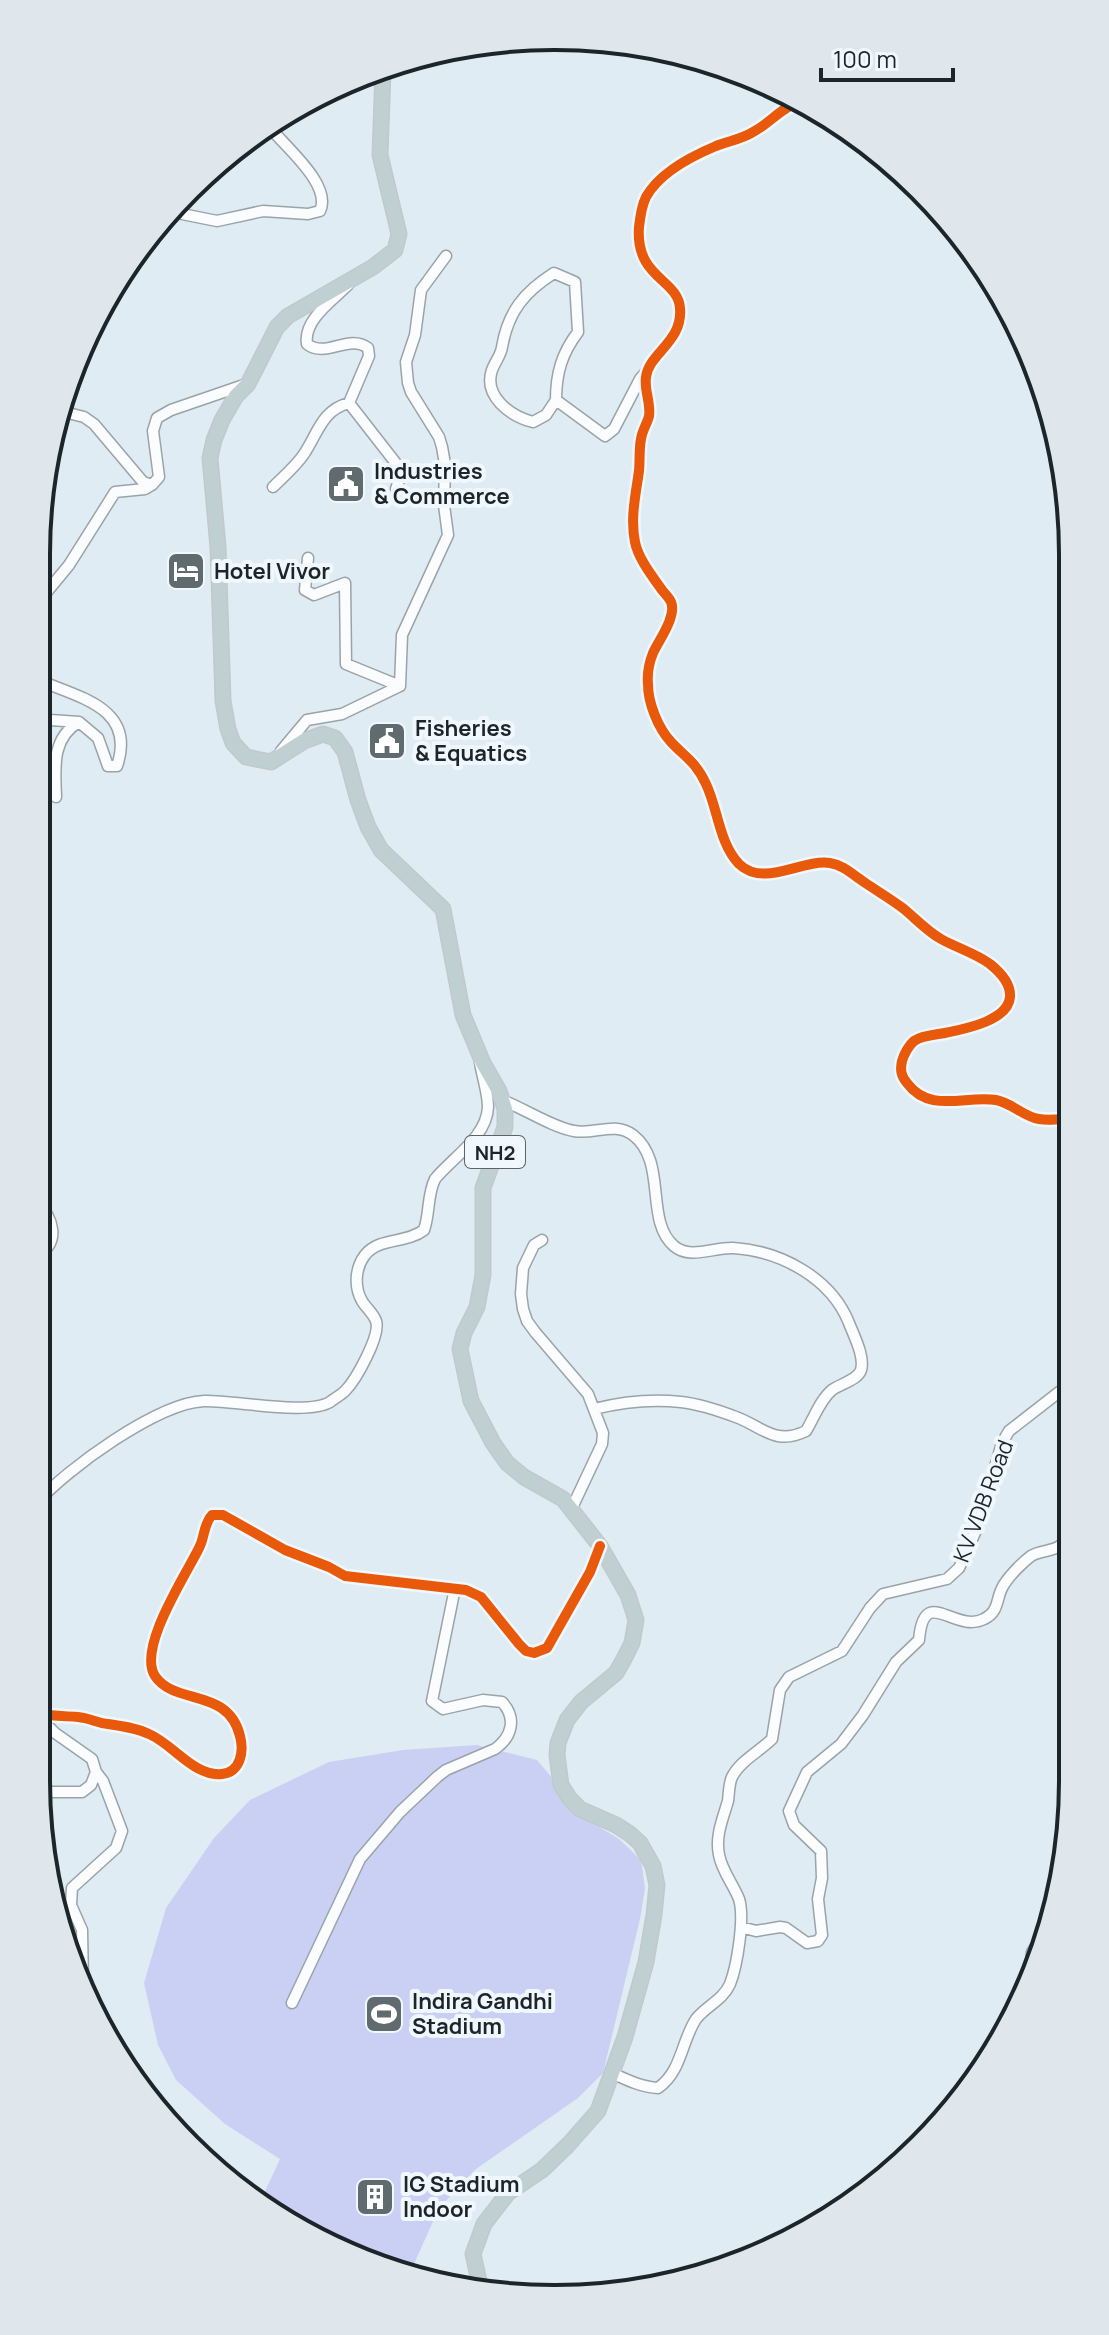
<svg xmlns="http://www.w3.org/2000/svg" width="1109" height="2335" viewBox="0 0 1109 2335" font-family="Manrope,sans-serif">
<style>
.green{fill:#cad0f4}
.lines{fill:none;stroke-linecap:round;stroke-linejoin:round}
.minor-casing{stroke:#9aa3a9;stroke-width:13}
.highway-casing{stroke:#c2c8cc;stroke-width:17}
.minor{stroke:#fafcfd;stroke-width:10}
.highway{stroke:#c0cfd2;stroke-width:14}
.cycleway-casing{stroke:#f0f8fe;stroke-width:15}
.cycleway{stroke:#e8590c;stroke-width:10}
.labels{text-anchor:middle;dominant-baseline:central;stroke-width:8;stroke-linejoin:round;paint-order:stroke}
.shield{fill:#f0f8fe;stroke:#5c646a;stroke-width:2}
.shield-label{font-size:20px;font-weight:bold;fill:#1c252a}
.poi-label{font-size:22px;font-weight:bold;fill:#1c252a;stroke:#f0f8fe;text-anchor:start}
.street-label{font-size:22px;fill:#1c252a;stroke:#f0f8fe}
.rim{fill:none;stroke:#1c252a;stroke-width:4}
</style>
<rect width="100%" height="100%" fill="#dfecf3"/>
<!-- green -->
<path class="green" d="M477,1745L537,1760L553,1779L565,1806L619,1839L641,1860L645,1888L640,1919L603,2073L578,2098L476,2169L439,2208L410,2273L295,2229L261,2200L280,2159L225,2124L176,2080L158,2045L144,1983L166,1908L214,1838L250,1800L329,1762L403,1750Z"/>
<g class="lines">
<!-- minor casing -->
<g class="minor-casing">
<path id="minor" d="M799,102C782,107 769,124 753,132C742,139 729,141 716,146C692,156 660,172 646,197C642,205 640,218 639,227C635,278 678,279 680,308C683,342 649,353 646,377C644,390 651,403 649,416C647,424 642,431 641,439C639,449 640,460 639,471C636,493 630,518 635,542C638,558 652,576 662,590C665,594 669,597 671,602C677,616 659,640 653,653C649,663 647,673 648,684C648,703 658,728 671,742C686,758 696,762 706,784C718,809 719,843 739,864C764,888 801,859 830,863C844,865 853,875 864,882C877,891 891,899 904,909C916,919 927,931 941,939C957,948 975,953 990,964C1000,972 1011,984 1010,997C1008,1021 964,1029 945,1033C935,1035 923,1035 914,1041C909,1045 904,1054 902,1061C900,1070 901,1076 907,1083C930,1114 965,1095 996,1100C1012,1103 1024,1117 1039,1119C1050,1121 1060,1118 1071,1120
M172,212L217,221L263,211L308,214L320,211C332,186 288,149 273,131
M556,400L546,415L533,422C510,416 483,396 492,370C495,362 501,355 502,347C508,312 524,292 554,273L575,282L578,332C562,353 556,373 556,400L605,436L614,429L640,379L646,372
M349,403L402,471L396,489
M64,412L84,417L94,424L143,482L152,485L159,477L153,431L157,418L171,410L244,385
M273,487C284,476 296,466 304,454C318,433 322,410 349,403L369,356L368,348C349,333 326,359 307,344C303,320 333,300 348,285
M308,558L305,590L314,595L345,583L346,664L400,686
M36,605L69,565L115,492L145,489L150,486
M36,719L79,722L98,738L108,766H117C137,707 77,697 36,679
M281,751L307,720L342,714L400,686L402,635L448,535L444,505L445,464L442,447L439,437L411,392L408,383L406,362L415,335L421,290L446,256
M56,797C55,769 51,738 79,722
M502,1100C523,1108 554,1128 574,1131C595,1135 614,1121 633,1135C668,1162 644,1220 674,1246C690,1260 714,1247 733,1248C781,1251 831,1278 849,1323C854,1336 865,1357 861,1370C858,1380 840,1384 832,1390C820,1400 814,1418 806,1431C775,1446 763,1427 736,1417C720,1411 699,1404 681,1402C653,1399 622,1402 594,1409
M542,1240L534,1245L523,1268L521,1294L523,1309L527,1321L535,1332L588,1394L603,1433L602,1444L571,1510
M36,1256C62,1243 53,1217 36,1200
M36,1504C66,1469 158,1403 204,1401C234,1400 307,1416 330,1402C335,1398 341,1395 345,1391C356,1380 381,1335 376,1321C373,1313 366,1308 362,1301C354,1287 355,1268 365,1255C379,1237 406,1244 424,1230C430,1213 427,1195 435,1179C452,1158 487,1137 488,1107C488,1093 482,1076 480,1062
M36,1713C50,1716 64,1716 78,1717C89,1718 98,1723 108,1724C122,1726 136,1728 149,1734C173,1744 194,1777 222,1774C241,1772 244,1751 240,1736C228,1687 175,1706 155,1676C137,1648 186,1575 199,1548C205,1537 203,1525 212,1515H223L285,1550L329,1567L345,1576L466,1590L481,1597L519,1644L526,1651L534,1653L547,1648L590,1572L600,1546
M36,1714L55,1733L92,1759L96,1772L91,1785L82,1792H38
M741,1927L756,1931L780,1927L786,1928L807,1943L818,1941L822,1935L818,1899L822,1878L821,1851L794,1825L789,1811L807,1772L841,1744L863,1715L896,1662L919,1640C924,1583 954,1634 984,1619C1001,1611 995,1596 1005,1583C1011,1574 1023,1562 1031,1556C1040,1550 1053,1552 1061,1545C1065,1542 1069,1535 1072,1530
M83,1983L82,1930L71,1905L72,1888L116,1848L122,1831L103,1781L96,1772
M1029,1986L1032,1952L1042,1937
M292,2003L360,1859L400,1812L437,1777L446,1770L495,1749C512,1737 517,1718 502,1702L483,1700L443,1709L432,1701L455,1588
M612,2073C627,2080 641,2087 658,2088C682,2071 681,2042 696,2019C706,2006 723,2000 730,1984C737,1966 745,1918 739,1899C733,1884 722,1871 719,1855C715,1836 723,1818 728,1801C729,1793 729,1783 732,1777C740,1761 760,1751 772,1739L780,1690L789,1677L842,1651L870,1608L883,1594L947,1579L959,1568L978,1526L1002,1443L1009,1431L1063,1389L1067,1374V1321L1071,1311"/>
</g>
<!-- highway casing -->
<g class="highway-casing">
<path id="highway" d="M383,70L380,155L399,234L395,250L373,267L288,316L277,327L248,384L236,396L222,420L214,440L210,458L218,547L223,701L228,729L233,743L246,757L271,762L304,741L323,734L335,738L345,752L358,800L368,827L381,850L443,909L463,1015L483,1063L499,1091L505,1109V1127L483,1188V1275L477,1307L464,1333L460,1349L471,1401L493,1443L507,1463L524,1477L563,1499L600,1546L628,1595L636,1620L632,1643L624,1659L616,1673L581,1702L567,1720L558,1743L557,1755L561,1785L570,1799L580,1809L616,1825L630,1834L640,1843L653,1866L657,1885L654,1915L646,1962L625,2037L598,2111L568,2145L542,2170L508,2193L484,2224L473,2254L481,2290"/>
</g>
<!-- minor -->
<use href="#minor" class="minor"/>
<!-- highway -->
<use href="#highway" class="highway"/>
<!-- cycleway casing -->
<g class="cycleway-casing">
<path id="cycleway" d="M799,102C782,107 769,124 753,132C742,139 729,141 716,146C692,156 660,172 646,197C642,205 640,218 639,227C635,278 678,279 680,308C683,342 649,353 646,377C644,390 651,403 649,416C647,424 642,431 641,439C639,449 640,460 639,471C636,493 630,518 635,542C638,558 652,576 662,590C665,594 669,597 671,602C677,616 659,640 653,653C649,663 647,673 648,684C648,703 658,728 671,742C686,758 696,762 706,784C718,809 719,843 739,864C764,888 801,859 830,863C844,865 853,875 864,882C877,891 891,899 904,909C916,919 927,931 941,939C957,948 975,953 990,964C1000,972 1011,984 1010,997C1008,1021 964,1029 945,1033C935,1035 923,1035 914,1041C909,1045 904,1054 902,1061C900,1070 901,1076 907,1083C930,1114 965,1095 996,1100C1012,1103 1024,1117 1039,1119C1050,1121 1060,1118 1071,1120
M36,1713C50,1716 64,1716 78,1717C89,1718 98,1723 108,1724C122,1726 136,1728 149,1734C173,1744 194,1777 222,1774C241,1772 244,1751 240,1736C228,1687 175,1706 155,1676C137,1648 186,1575 199,1548C205,1537 203,1525 212,1515H223L285,1550L329,1567L345,1576L466,1590L481,1597L519,1644L526,1651L534,1653L547,1648L590,1572L600,1546"/>
</g>
<!-- cycleway -->
<use href="#cycleway" class="cycleway"/>
</g>
<!-- icons -->
<defs>
<g id="civic-square" transform="scale(2)"><rect x="-9" y="-9" width="18" height="18" rx="4" fill="#606b70" stroke="#f0f8fe"/><path d="M-.6-6.5H3V-4.5H.6V-3L4-1V1h2V6H-6V1h2V-1L-.6-3ZM-1.2 2.5V6h2.4V2.5Z" fill="#fff"/></g>
<g id="hotel-square" transform="scale(2)"><rect x="-9" y="-9" width="18" height="18" rx="4" fill="#606b70" stroke="#f0f8fe"/><path d="M-6-4.5h1.5V1H6V5H4.5V3h-9V5H-6ZM-4 0a1.8 1.8 0 1 1 3.6 0ZM.5 0V-2.5h3Q6-2.5 6 0Z" fill="#fff"/></g>
<g id="stadium-square" transform="scale(2)"><rect x="-9" y="-9" width="18" height="18" rx="4" fill="#606b70" stroke="#f0f8fe"/><path d="M0-5a6.5 5 0 1 0 0 10a6.5 5 0 1 0 0-10ZM-3.5-1.8h7v3.6h-7Z" fill="#fff"/></g>
<g id="building-square" transform="scale(2)"><rect x="-9" y="-9" width="18" height="18" rx="4" fill="#606b70" stroke="#f0f8fe"/><path d="M-4-6H4V6H1V3H-1V6H-4ZM-2.5-4.3h1.7v1.8h-1.7ZM.8-4.3h1.7v1.8H.8ZM-2.5-1h1.7V.8h-1.7ZM.8-1h1.7V.8H.8Z" fill="#fff"/></g>
</defs>
<g fill-rule="evenodd">
<use href="#civic-square" x="346" y="484"/>
<use href="#hotel-square" x="186" y="571"/>
<use href="#civic-square" x="387" y="741"/>
<use href="#stadium-square" x="384" y="2014"/>
<use href="#building-square" x="375" y="2197"/>
</g>
<g class="labels">
<!-- shield labels -->
<rect class="shield" x="465" y="1136" width="60" height="32" rx="6"/>
<g class="shield-label">
<text x="495" y="1152">NH2</text>
</g>
<!-- poi labels -->
<g class="poi-label">
<text x="374" y="471">Industries<tspan x="374" dy="25">&amp; Commerce</tspan></text>
<text x="214" y="571">Hotel Vivor</text>
<text x="415" y="728">Fisheries<tspan x="415" dy="25">&amp; Equatics</tspan></text>
<text x="412" y="2001">Indira Gandhi<tspan x="412" dy="25">Stadium</tspan></text>
<text x="403" y="2184">IG Stadium<tspan x="403" dy="25">Indoor</tspan></text>
</g>
<!-- street labels -->
<g class="street-label">
<text transform="translate(983 1501) rotate(-69)">KV VDB Road</text>
</g>
</g>
<!-- crop -->
<path d="M0 0H1109V2335H0ZM554 50H555A504 504 0 0 1 1059 554V1781A504 504 0 0 1 555 2285H554A504 504 0 0 1 50 1781V554A504 504 0 0 1 554 50Z" fill="#dfe7ed" fill-rule="evenodd"/>
<path class="rim" d="M554 50H555A504 504 0 0 1 1059 554V1781A504 504 0 0 1 555 2285H554A504 504 0 0 1 50 1781V554A504 504 0 0 1 554 50Z"/>
<!-- scale -->
<path d="M821 68v12h132v-12" fill="none" stroke="#1c252a" stroke-width="4"/>
<text x="833" y="68" font-size="24" fill="#1c252a" stroke="#f0f8fe" stroke-width="6" paint-order="stroke">100 m</text>
</svg>
